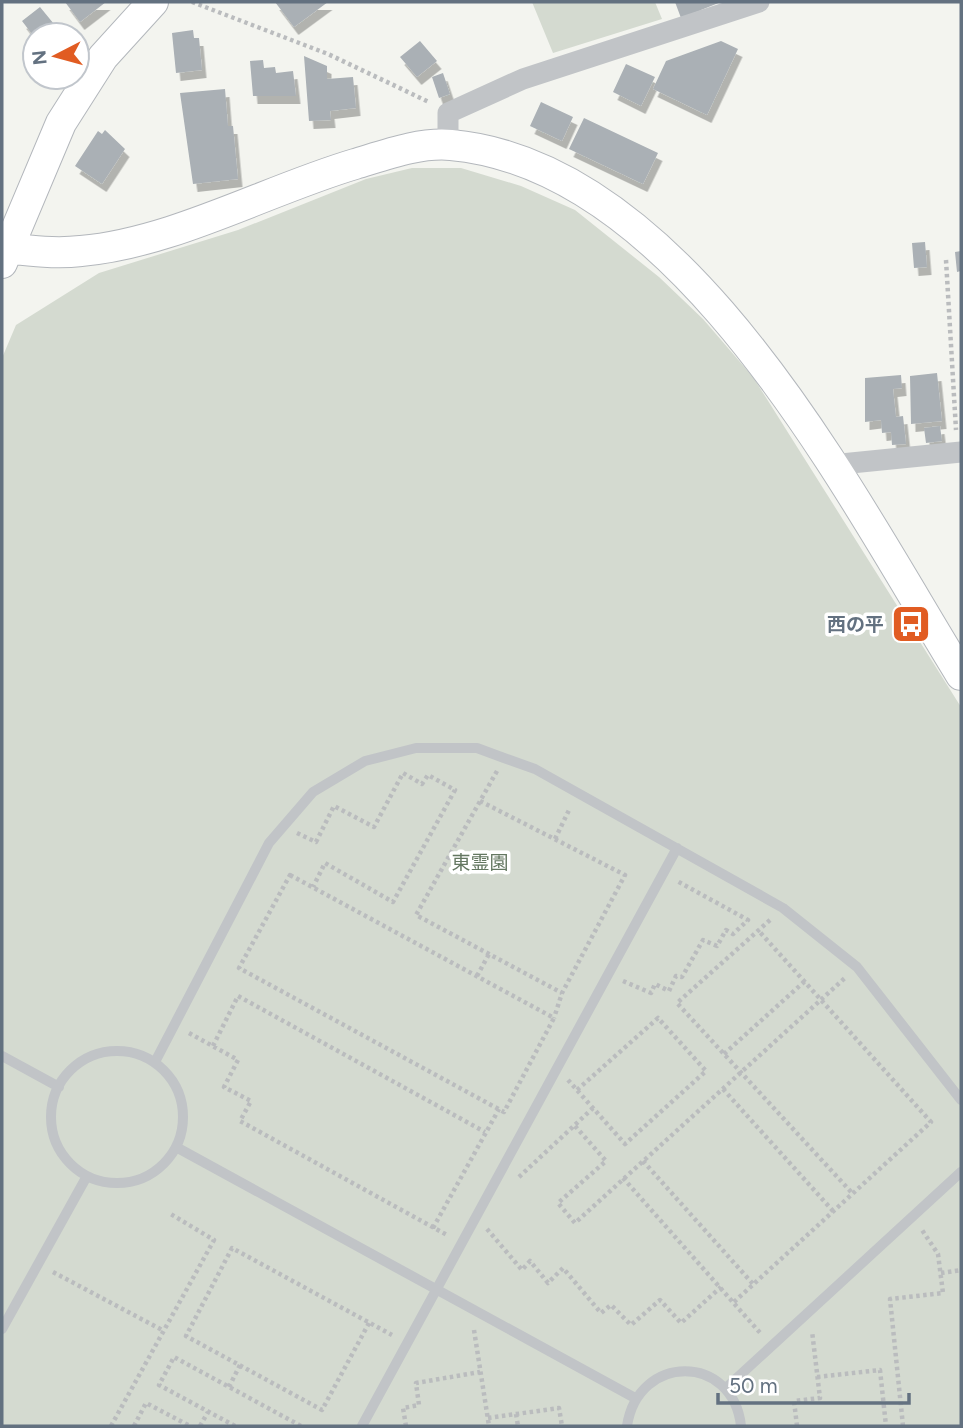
<svg xmlns="http://www.w3.org/2000/svg" width="963" height="1428" viewBox="0 0 963 1428" font-family="Figtree,'Noto Sans JP',sans-serif">
<style>
.green{fill:#d4dad0}
.building{fill:#aab0b5;filter:url(#shadow)}
.lines{fill:none;stroke-linecap:round;stroke-linejoin:round}
.secondary-casing{stroke:#b3b7bc;stroke-width:32}
.path{stroke:#babcbe;stroke-width:4.5;stroke-dasharray:3.5 3.5;stroke-linecap:butt}
.lane{stroke:#c1c4c7;stroke-width:10}
.street{stroke:#c1c4c7;stroke-width:21}
.secondary{stroke:#fff;stroke-width:30}
.labels{text-anchor:middle;dominant-baseline:central;stroke-width:7;stroke-linejoin:round;paint-order:stroke}
.poi-label{font-size:19px;font-weight:bold;fill:#637180;stroke:#fff;text-anchor:end}
.park-label{font-size:19px;fill:#647761;stroke:#fff}
</style>
<defs>
<filter id="shadow"><feDropShadow dx="4.5" dy="8" stdDeviation="0" flood-color="#0004"/></filter>
</defs>
<rect width="100%" height="100%" fill="#f3f4ef"/>
<!-- green -->
<path class="green" d="M532,2H655L662,19L553,53Z
M412,168H461L521,186L575,210L659,277L703,319L753,377L961,707V1426H2V358L16,325L99,273L238,230L366,179Z"/>
<!-- building -->
<path class="building" d="M65,2H106L80,22Z
M275,2H328L294,27Z
M675,2H721L681,18Z
M40,7L63,35H35V38L22,21Z
M193,30L194,38H199L202,70L176,73L172,33Z
M420,41L437,61L417,77L400,57Z
M721,41L738,49L707,115L653,89L666,61Z
M304,56L327,66V79L353,77L356,108L330,111L331,120L309,121Z
M263,60L264,68L275,67L276,73L293,71L296,96H253L250,61Z
M626,64L655,77L641,106L613,92Z
M443,73L450,94L439,98L432,77Z
M225,89L228,126H233L238,179L193,184L180,93Z
M541,102L573,117L562,141L530,126Z
M584,118L658,153L643,184L569,149Z
M105,130L125,149L102,184L75,166L98,131L102,134Z
M925,242L927,267L914,268L912,243Z
M961,251V271L957,272L955,252Z
M937,373L942,421L911,424L910,376Z
M901,375L902,388L893,389L896,417L903,416L906,444L892,445L891,432L882,433L881,420L865,422V378Z
M940,426L942,441L926,443L924,428Z"/>
<g class="lines">
<!-- secondary casing -->
<g class="secondary-casing">
<path id="secondary" d="M8,248C32,251 56,254 81,251C173,243 267,190 355,164C385,155 420,142 451,145C685,166 851,497 961,675
M2,263L61,123L103,57L153,2"/>
</g>
<!-- path -->
<path class="path" d="M192,2L328,54L429,102
M946,260L956,430
M497,771L416,915L562,993
M480,801L625,875L562,993L554,1018
M297,833L316,842L334,806L374,827L403,773L422,784L428,775L455,790L393,902L325,863L313,887
M555,839L570,808
M290,875L554,1018L504,1112L239,968Z
M770,920L677,1003L853,1194
M477,976L489,954
M623,981L651,993L655,984L669,991L676,976L682,977L703,940L717,946L726,930L733,934L748,920L677,881
M189,1033L238,1060L224,1087L251,1101L240,1121L447,1235
M213,1046L238,996L485,1132
M724,1054L805,981
M568,1080L625,1144L706,1071L658,1018L577,1090
M723,1089L833,1211
M575,1126L606,1161L558,1203L575,1223L846,977
M643,1161L753,1284
M519,1177L593,1108
M623,1178L762,1335
M433,1228L499,1109
M487,1229L522,1270L530,1261L548,1283L563,1268L601,1313L611,1305L631,1325L660,1300L681,1323L721,1287
M53,1272L164,1331
M941,1273L961,1270
M734,1302L931,1122L758,930
M369,1323L322,1410L186,1336L232,1248L392,1335
M474,1330L489,1426
M817,1377L880,1370L886,1426
M229,1387L240,1365
M516,1414L518,1426
M488,1418L559,1408L562,1426
M111,1426L214,1240L169,1213
M134,1426L146,1403L190,1426
M200,1426L208,1412
M235,1426L159,1385L174,1357L301,1426
M406,1426L403,1408L419,1405L416,1383L480,1372
M797,1426L794,1401L820,1398L812,1331
M903,1426L890,1299L943,1293L938,1254L922,1230"/>
<!-- lane -->
<path class="lane" d="M51 1117a66 66 0 1 1 132 0a66 66 0 1 1-132 0Z
M2,1056L59,1087
M155,1062L269,843L313,792L365,761L416,748H477L504,758L535,769L783,908L857,967L961,1100
M176,1147L635,1398
M2,1329L87,1176
M726,1388L961,1172
M362,1426L677,848
M627,1426C638,1353 733,1353 741,1426"/>
<!-- street -->
<path class="street" d="M448,144V113L523,79L759,2
M831,465L961,452"/>
<!-- secondary -->
<use href="#secondary" class="secondary"/>
</g>
<!-- icons -->
<defs>
<g id="bus-square" transform="scale(2.0125)"><rect x="-9" y="-9" width="18" height="18" rx="4" fill="#e15c22" stroke="#fff"/><path d="M-5-6H5V4H4V6H2V4H-2V6H-4V4H-5ZM-3.5-4V0h7V-4ZM-3.5 1.2v1.5H-2V1.2ZM2 1.2v1.5H3.5V1.2Z" fill="#fff"/></g>
</defs>
<g fill-rule="evenodd">
<use href="#bus-square" x="911" y="624"/>
</g>
<g class="labels">
<!-- poi labels -->
<g class="poi-label">
<text x="884" y="624">西の平</text>
</g>
<!-- park labels -->
<g class="park-label">
<text x="480" y="862">東霊園</text>
</g>
</g>
<!-- border -->
<rect width="963" height="1428" fill="none" stroke="#637180" stroke-width="7"/>
<!-- north arrow -->
<g transform="translate(56 56) rotate(264)"><circle r="33" fill="#ffffff" stroke="#c1c6cc" stroke-width="2"/>
<path d="M0-5L12 26L0 18L-12 26Z" fill="#e15c22"/>
<text y="-10" font-size="19" font-weight="bold" text-anchor="middle" fill="#637180">N</text>
</g>
<!-- scale -->
<path d="M718 1393v10h191v-10" fill="none" stroke="#637180" stroke-width="3.5"/>
<text x="729" y="1393" font-size="21" fill="#637180" stroke="#ffffff" stroke-width="5" paint-order="stroke">50 m</text>
</svg>
